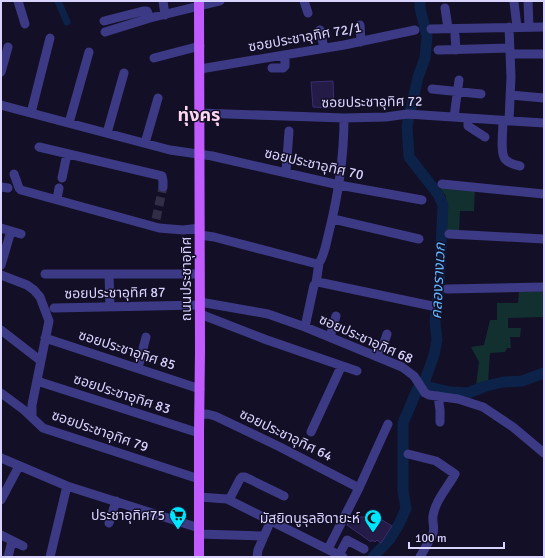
<svg xmlns="http://www.w3.org/2000/svg" width="545" height="558" viewBox="0 0 545 558" font-family="Signika,'Noto Sans Thai',sans-serif">
<style>
.green{fill:#12302f}
.lines{fill:none;stroke-linecap:round;stroke-linejoin:round}
.canal{stroke:#0c2248;stroke-width:7}
.river{stroke:#0c2248;stroke-width:11}
.building{fill:#241b47;stroke:#3b2d73}
.minor-tunnel{stroke:#312d47;stroke-width:9;stroke-dasharray:9 4.5;stroke-linecap:butt}
.minor{stroke:#3d3a85;stroke-width:9}
.major{stroke:#c25bff;stroke-width:10}
.labels{text-anchor:middle;dominant-baseline:central;stroke-width:3;stroke-linejoin:round;paint-order:stroke}
.street-label{font-size:14px;fill:#d9d4ff;stroke:#130f26}
.poi-label{font-size:14px;fill:#d9d4ff;stroke:#130f26;text-anchor:end}
.water-label{font-size:15px;font-style:italic;fill:#62b6ff;stroke:#130f26}
.district-label{font-size:18px;font-weight:bold;fill:#ffd6f0;stroke:#130f26}
</style>
<rect width="100%" height="100%" fill="#130f26"/>
<!-- green -->
<path class="green" d="M437,185L475,189L474,211H460L459,232H446V196Z
M544,291V317L508,318V328H521L520,337H510L511,348H507L505,352L490,353L488,383L476,386L479,362L471,347L484,345L490,320H497V303H518L519,292Z"/>
<g class="lines">
<!-- canal -->
<path class="canal" d="M58,1L67,22"/>
<!-- river -->
<path class="river" d="M424,383L429,387L450,392L468,393L486,386L503,382L522,381L544,373
M373,557L390,539L399,524L406,509L403,491V423L417,390L424,383L434,355L437,340L435,322L439,288L443,205L438,194L409,157L407,126L418,77L425,58L427,36L420,8V1"/>
</g>
<!-- building -->
<path class="building" d="M333,81L334,108L313,107L311,82Z
M354,514L358,517H365L374,522L377,517L392,526L381,543L377,540L375,542L372,540L371,542L347,525Z"/>
<g class="lines">
<!-- minor-tunnel -->
<path class="minor-tunnel" d="M156,219L163,187"/>
<!-- minor -->
<path class="minor" d="M18,1L25,24
M163,1L165,15
M304,1L308,13
M528,1L529,27
M514,2L517,27
M445,8L448,28
M104,21L143,11H147L150,18
M360,25L361,42
M431,29L544,27
M320,30L324,48
M105,32L150,18L220,1
M455,35L456,50
M438,50L510,48
M510,54H544
M154,58L200,46
M272,68H283L285,66V55
M200,69L344,45L415,30
M1,72L8,47
M432,89L481,94
M510,95L544,98
M1,105L170,150L212,156L339,185L422,200
M31,113L50,38
M200,113L344,118L386,117L407,114L544,123
M454,117L459,80
M468,119V126L485,137
M503,121C503,130 500,153 505,159C508,163 515,165 520,166
M509,121L511,77L509,27
M69,123L89,52
M107,133L124,73
M145,143L158,98
M39,147L162,176L163,181V187
M286,172L289,131
M14,174L19,188L21,190L159,228L183,230L200,228
M62,178L67,154
M442,184L544,194
M1,187L8,188
M57,199L59,188
M333,219L419,239
M1,228L21,234
M449,234L544,239
M200,235L214,237L317,264L319,263C324,256 326,245 328,236C338,197 344,159 344,118
M1,265L11,231
M45,274H200
M109,274L110,307
M1,275L27,285L34,290L40,297L49,321L32,405V417
M316,283L319,263
M447,289L544,287
M200,302L268,314L305,327L402,367L414,376L425,393L429,395L458,399L483,407L513,427L544,453
M54,308L200,305
M200,314L267,340L357,371
M305,327L314,285L318,282L432,306
M1,330L41,361
M330,337L336,316
M45,338L200,389
M376,356L384,343L387,334
M138,368L146,337
M37,381L199,433
M1,393L24,410L43,428L199,479
M438,396L440,410V422
M199,415L207,414L215,416L280,447L359,488
M311,432L341,367
M408,454L436,461L455,474C448,487 435,501 433,516C432,522 435,527 433,534L420,557
M1,458L67,486L199,528
M199,497L227,499L343,557
M1,500L19,466
M229,500L240,479L242,477H245L284,496
M109,523L116,501
M199,534L264,536
M1,535L23,546
M328,549L359,488L388,424
M339,555L347,540L364,549
M8,557L12,541
M50,557L67,486
M257,557L258,550L268,527"/>
<!-- major -->
<path class="major" d="M199,557V433L200,350L199,1"/>
</g>
<!-- icons -->
<defs>
<g id="supermarket-pin" transform="scale(0.9)"><path d="M0 17L-7.5 6A9.5 9.5 0 1 1 7.5 6Z" fill="#00e5ff" stroke="#130f26"/><path d="M-6-5.5h2.5l.6 2H6L4.5 2H-2.5L-4.4-4H-6ZM-1.5 3.2a1.3 1.3 0 1 0 .1 0ZM3 3.2a1.3 1.3 0 1 0 .1 0Z" fill="#111"/></g>
<g id="mosque-pin" transform="scale(0.9)"><path d="M0 17L-7.5 6A9.5 9.5 0 1 1 7.5 6Z" fill="#00e5ff" stroke="#130f26"/><path d="M3.5-4.9A6 6 0 1 0 3.5 4.9A5 5 0 1 1 3.5-4.9Z" fill="#111"/></g>
</defs>
<g fill-rule="evenodd">
<use href="#supermarket-pin" x="178" y="515"/>
<use href="#mosque-pin" x="373" y="518"/>
</g>
<g class="labels">
<!-- street labels -->
<g class="street-label">
<text transform="translate(305 37) rotate(-10)">ซอยประชาอุทิศ 72/1</text>
<text transform="translate(372 102) rotate(-1)">ซอยประชาอุทิศ 72</text>
<text transform="translate(314 164) rotate(13)">ซอยประชาอุทิศ 70</text>
<text transform="translate(186 279) rotate(-90)">ถนนประชาอุทิศ</text>
<text transform="translate(115 293) rotate(-1)">ซอยประชาอุทิศ 87</text>
<text transform="translate(366 339) rotate(24)">ซอยประชาอุทิศ 68</text>
<text transform="translate(127 350) rotate(18)">ซอยประชาอุทิศ 85</text>
<text transform="translate(122 394) rotate(18)">ซอยประชาอุทิศ 83</text>
<text transform="translate(100 431) rotate(19)">ซอยประชาอุทิศ 79</text>
<text transform="translate(286 435) rotate(26)">ซอยประชาอุทิศ 64</text>
</g>
<!-- poi labels -->
<g class="poi-label">
<text x="165" y="515">ประชาอุทิศ75</text>
<text x="360" y="518">มัสยิดนูรุลฮิดายะห์</text>
</g>
<!-- water labels -->
<g class="water-label">
<text transform="translate(438 281) rotate(-87)">คลองรางเวก</text>
</g>
<!-- district labels -->
<g class="district-label">
<text x="199" y="115">ทุ่งครุ</text>
</g>
</g>
<!-- border -->
<rect width="545" height="558" fill="none" stroke="#d9d4ff" stroke-width="4"/>
<!-- scale -->
<path d="M409 542v6h95v-6" fill="none" stroke="#d9d4ff" stroke-width="2"/>
<text x="415" y="542" font-size="12" fill="#d9d4ff" stroke="#130f26" stroke-width="3" paint-order="stroke">100 m</text>
</svg>
